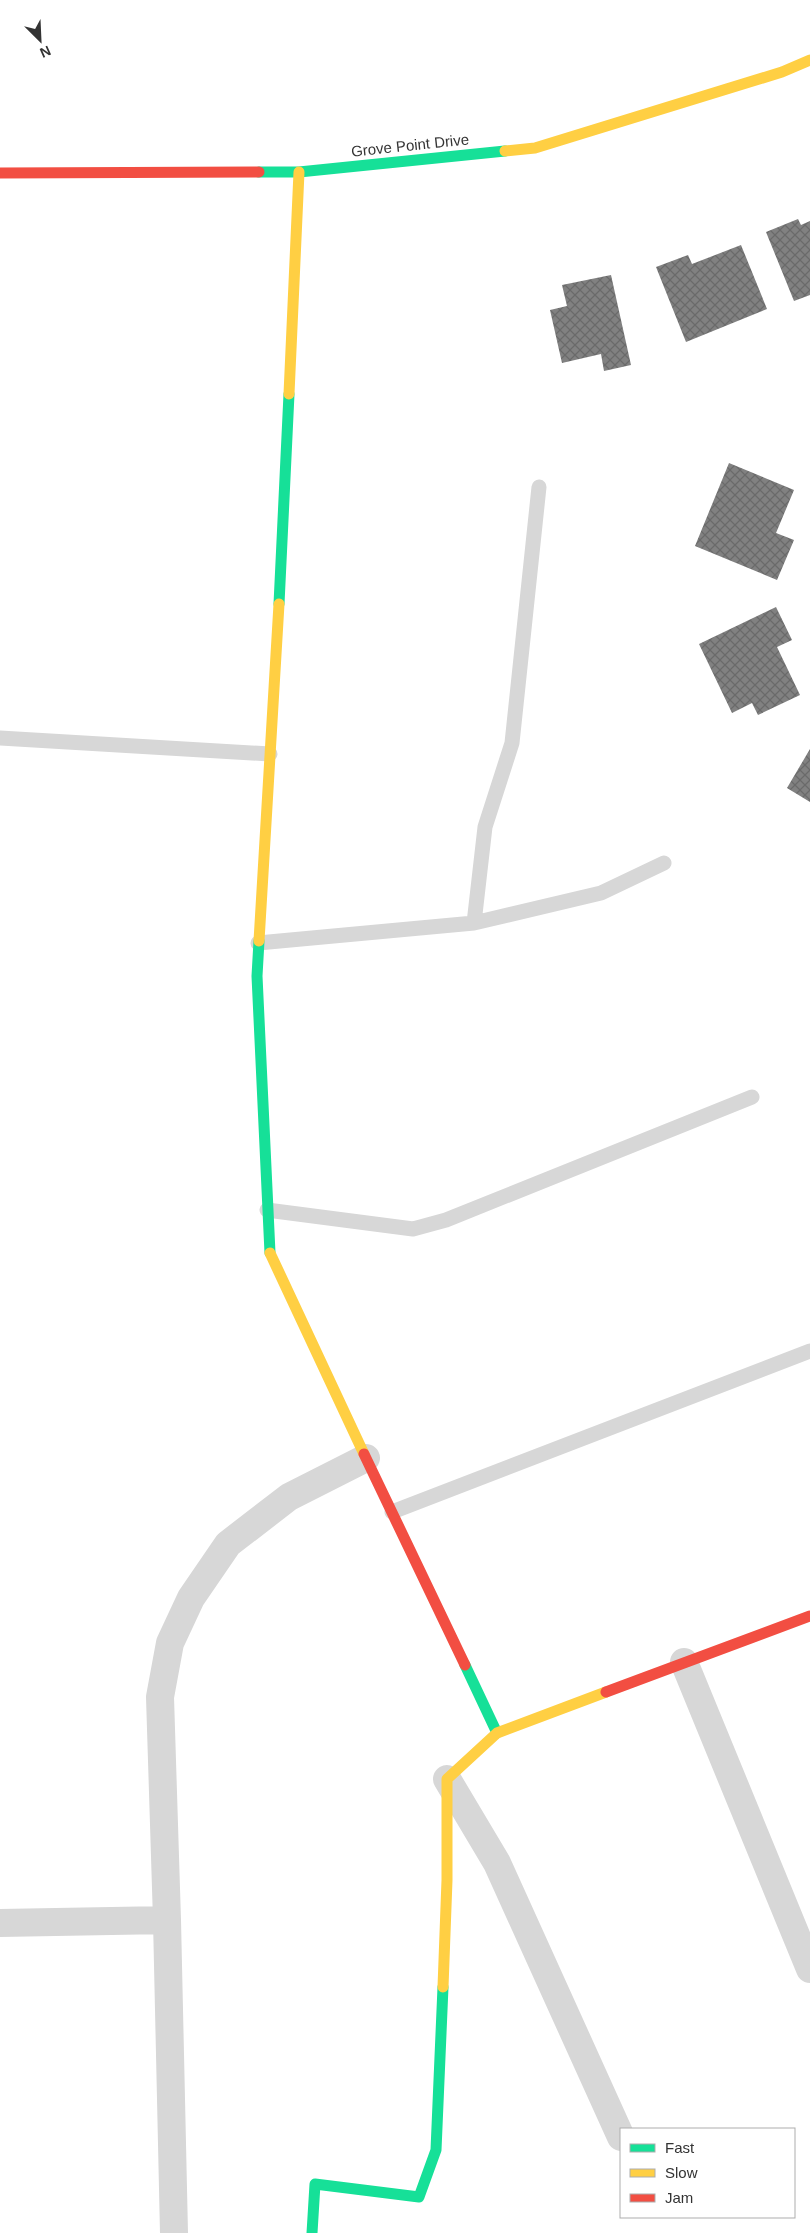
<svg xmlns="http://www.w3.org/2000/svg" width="810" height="2233" viewBox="0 0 810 2233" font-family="Arial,sans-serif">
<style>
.building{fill:url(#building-cross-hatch)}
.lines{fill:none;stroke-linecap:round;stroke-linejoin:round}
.lane{stroke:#d7d7d7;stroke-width:15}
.street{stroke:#d7d7d7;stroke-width:28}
.fast{stroke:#16e098;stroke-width:11}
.slow{stroke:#ffcf43;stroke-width:11}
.jam{stroke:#f24e42;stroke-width:11}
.labels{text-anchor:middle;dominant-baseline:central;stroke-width:5;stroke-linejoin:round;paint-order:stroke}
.street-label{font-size:15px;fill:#333;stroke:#fff}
</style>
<defs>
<pattern id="building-cross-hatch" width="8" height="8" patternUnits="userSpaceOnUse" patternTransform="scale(1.25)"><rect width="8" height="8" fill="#818181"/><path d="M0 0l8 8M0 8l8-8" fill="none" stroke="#6a6a6a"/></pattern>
</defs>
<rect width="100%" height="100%" fill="#fff"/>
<!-- building -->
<path class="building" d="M798,219L801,225L810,221V295L794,301L766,232Z
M741,245L767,309L686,342L656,267L688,255L692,264Z
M611,275L631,365L604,371L601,354L562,363L550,310L567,306L562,285Z
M729,463L794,490L776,533L794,540L777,580L695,546Z
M776,607L792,640L777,647L800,695L758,715L752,703L732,713L699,644Z
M810,749V802L787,788Z"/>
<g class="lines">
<!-- lane -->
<path class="lane" d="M0,738L270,754
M474,923L485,827L512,743L539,487
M258,943L474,923L601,893L664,863
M267,1210L413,1229L446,1220L752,1097
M392,1512L810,1351"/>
<!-- street -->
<path class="street" d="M684,1662L810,1969
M447,1779L497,1863L621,2137
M167,1920L174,2233
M0,1923L167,1920L160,1697L170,1643L191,1598L228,1544L289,1497L366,1458"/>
<!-- fast -->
<path class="fast" d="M259,172H299L505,151
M279,604L289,394
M259,941L257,976L270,1253
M465,1665L497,1733
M312,2233L315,2184L419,2197L436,2150L443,1987"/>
<!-- slow -->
<path class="slow" d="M505,151L535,148L782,72L810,60
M289,394L299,172
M259,941L279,604
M270,1253L364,1454
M443,1987L447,1880V1779L497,1733L606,1692"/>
<!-- jam -->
<path class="jam" d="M0,173L259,172
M364,1454L465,1665
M606,1692L810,1616"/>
</g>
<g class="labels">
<!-- street labels -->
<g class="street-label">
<text transform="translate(410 145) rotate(-6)">Grove Point Drive</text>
</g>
</g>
<!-- legend -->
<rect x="620" y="2128" width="175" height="90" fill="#ffffff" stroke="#adadad"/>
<rect x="630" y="2144" width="25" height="8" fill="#16e098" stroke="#adadad"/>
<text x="665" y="2153" font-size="15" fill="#333333">Fast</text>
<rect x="630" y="2169" width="25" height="8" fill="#ffcf43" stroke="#adadad"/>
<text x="665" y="2178" font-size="15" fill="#333333">Slow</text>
<rect x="630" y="2194" width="25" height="8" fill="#f24e42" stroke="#adadad"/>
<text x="665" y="2203" font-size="15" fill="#333333">Jam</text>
<!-- north arrow -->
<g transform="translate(40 40) rotate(156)" stroke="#ffffff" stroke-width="4" paint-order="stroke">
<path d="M0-4L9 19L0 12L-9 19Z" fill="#333333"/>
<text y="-8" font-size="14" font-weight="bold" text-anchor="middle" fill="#333333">N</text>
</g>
</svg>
